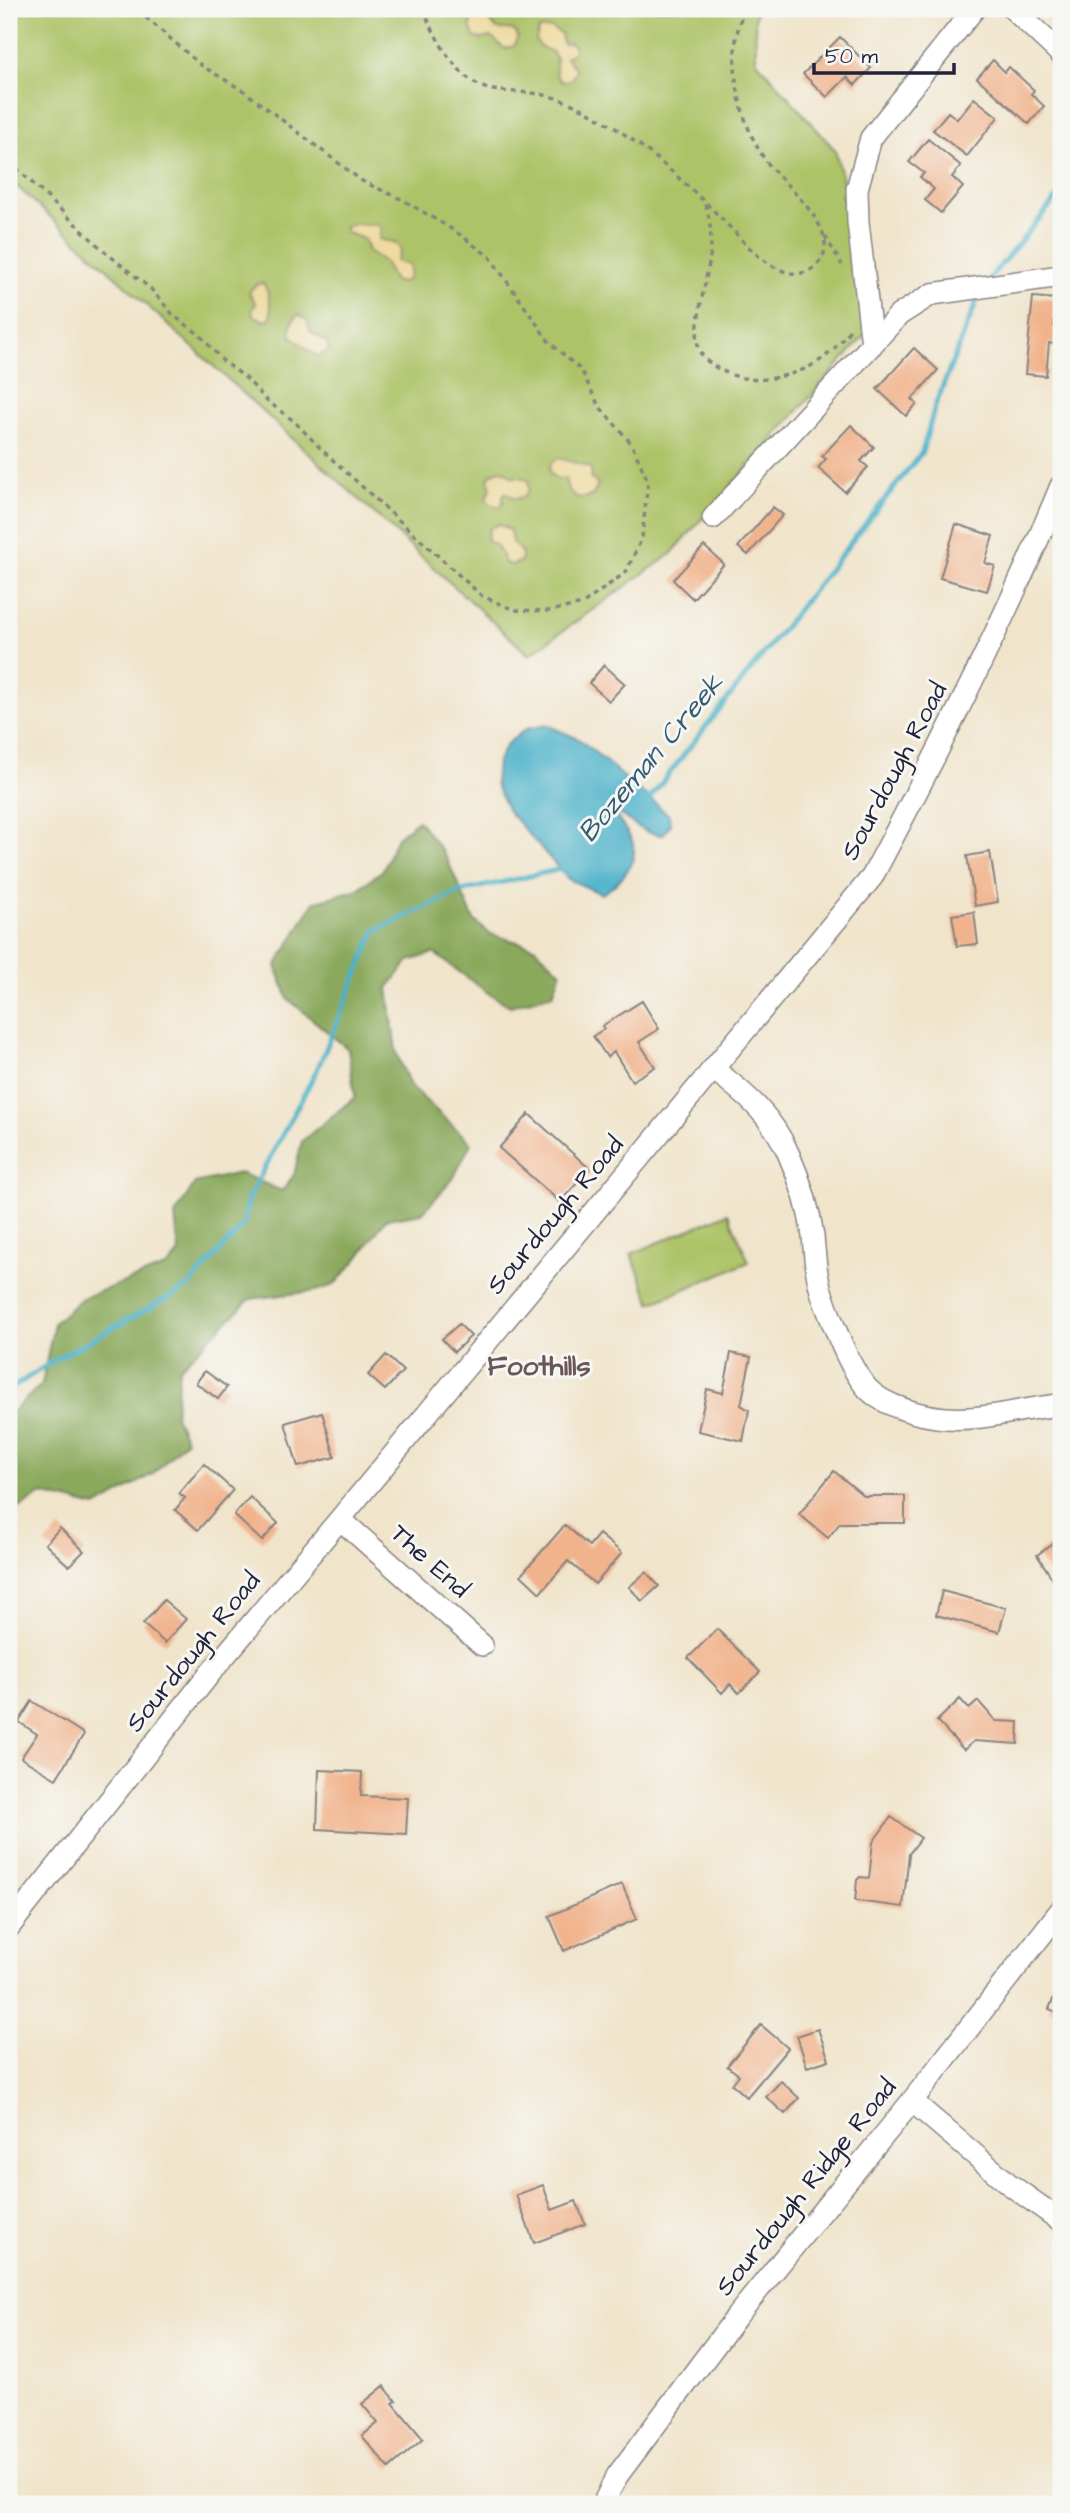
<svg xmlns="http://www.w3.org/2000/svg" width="1070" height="2513" viewBox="0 0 1070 2513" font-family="'Architects Daughter',sans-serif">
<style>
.green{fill:#adc368;stroke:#687252;stroke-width:2}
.forest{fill:#8aa95c;stroke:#56664c;stroke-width:2}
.sand{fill:#eeda9e;stroke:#887e6c;stroke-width:2}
.water{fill:#4ab1c9;stroke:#366a82;stroke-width:2}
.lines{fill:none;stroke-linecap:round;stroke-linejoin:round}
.stream{stroke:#4ab1c9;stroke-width:5}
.building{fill:#f1b38c}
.minor-casing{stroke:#898382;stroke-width:24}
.path{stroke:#898382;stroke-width:3.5;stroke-dasharray:5 5;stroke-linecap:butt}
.minor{stroke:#fff;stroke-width:21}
.labels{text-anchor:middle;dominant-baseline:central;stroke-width:6;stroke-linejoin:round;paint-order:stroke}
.street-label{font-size:26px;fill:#22223b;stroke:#f6f6f2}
.water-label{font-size:28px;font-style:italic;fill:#325b74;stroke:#f6f6f2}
.neighbourhood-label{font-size:28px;font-weight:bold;fill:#6a5557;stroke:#f6f6f2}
</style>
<rect width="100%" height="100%" fill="#f6f6f2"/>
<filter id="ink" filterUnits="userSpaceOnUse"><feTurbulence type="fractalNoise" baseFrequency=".0143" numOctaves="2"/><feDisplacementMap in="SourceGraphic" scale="14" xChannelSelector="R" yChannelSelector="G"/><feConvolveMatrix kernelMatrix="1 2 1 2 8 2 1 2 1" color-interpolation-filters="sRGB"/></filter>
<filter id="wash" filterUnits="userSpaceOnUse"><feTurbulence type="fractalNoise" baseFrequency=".00686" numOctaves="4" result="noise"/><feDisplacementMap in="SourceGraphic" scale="28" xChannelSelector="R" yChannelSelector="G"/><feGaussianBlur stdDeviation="1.57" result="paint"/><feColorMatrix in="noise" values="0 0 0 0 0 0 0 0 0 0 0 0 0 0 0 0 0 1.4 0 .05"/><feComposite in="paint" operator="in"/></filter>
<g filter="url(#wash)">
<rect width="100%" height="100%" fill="#f0e4ca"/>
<!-- green -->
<path class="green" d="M9,9H759L755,15L756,60L835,150L880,318L671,554L529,655L9,179Z
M728,1213L749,1262L651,1303L631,1254Z"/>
<!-- forest -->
<path class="forest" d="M418,820L445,855L474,920L490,934L534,947L561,972L553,994L510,1006L488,993L434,953L409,961L388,988L396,1052L410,1086L471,1143L453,1179L422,1213L386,1219L358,1258L334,1285L315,1291L250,1299L179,1368L175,1416L186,1440L153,1474L96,1507L42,1494L19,1508L9,1511V1415L42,1384L54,1323L82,1298L168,1266L179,1253L175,1215L195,1183L240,1173L282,1191L294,1175L302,1141L355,1097L348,1049L288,999L276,966L314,902L358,889L383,870L397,837Z"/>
<!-- sand -->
<path class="sand" d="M476,17L487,18L497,29C505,31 514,25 518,37L514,46L505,49L491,37L481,39L474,37L470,26L471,21Z
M551,28L561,34L563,44L570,43L574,46V52L566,58L576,69L573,77L568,82L561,81L556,75V59L553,52L540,47L536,40L539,29Z
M354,224L378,225L381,229L379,239L396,243L401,250L396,261L409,265C411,273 409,280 401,283L394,281L384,262L368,251L364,239L345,232V227Z
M263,283C268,290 274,313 269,320L264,321L253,315L252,310L256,304L249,293L255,285Z
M298,314L307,320L311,332L328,343L329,350L319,356L315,355L292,337C288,329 292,320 298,314Z
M559,458L590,467L592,474L590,478L598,484L593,495C578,503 567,494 565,478L557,479C546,474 547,462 559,458Z
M499,470L505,471L512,477H520L528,480L529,489L525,496L516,499L506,493L503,495V503L500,507L489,504L486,498L491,488L488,479L491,474Z
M498,524L510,530L512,542L522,553V559C517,565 511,566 505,563L497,546L487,540L489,529Z"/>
<!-- water -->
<path class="water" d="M547,725L579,739L669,815L670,825L663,835C638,833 632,820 612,810C618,820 629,832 633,844C639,865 617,884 602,894L568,879L508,811L495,784L497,762L507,744L526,729Z"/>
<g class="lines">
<!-- stream -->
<path class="stream" d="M989,279L1061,193
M646,803L922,452L935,406L980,293
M9,1390L56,1359L188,1287L244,1224L248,1199L317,1070L375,931L458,892L566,868"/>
</g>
<g id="blocks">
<!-- building -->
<path class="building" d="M840,37L871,68L855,85L847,77L827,97L803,74Z
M993,60L1005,72L1009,67L1034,90L1031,94L1044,106L1029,124L977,78Z
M974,98L998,117L967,156L933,130L948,112L957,119Z
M928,139L961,166L952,177L963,187L941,213L925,200L934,189L920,177L924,173L909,162Z
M1033,297L1056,299L1054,326L1061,327L1060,345L1049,343L1046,376L1025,374Z
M914,348L938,370L912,399L917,404L906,416L877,389Z
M851,425L874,447L861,461L868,467L845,492L818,468L826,459L822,456Z
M773,507L783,515L748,555L738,547Z
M956,524L993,536L985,563L995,566L987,591L940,578Z
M704,546L724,564L693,599L673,580Z
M604,665L625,684L609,701L589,683Z
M990,852L998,902L975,906L967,856Z
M974,912L978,944L957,946L952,915Z
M642,1001L659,1029L639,1042L655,1067L632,1081L614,1052L607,1057L593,1036L604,1029L602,1026Z
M529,1114L590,1169L560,1202L499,1148Z
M459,1324L471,1336L454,1352L442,1339Z
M731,1353L751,1357L741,1405L749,1410L743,1441L698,1431L707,1389L723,1393Z
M386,1355L403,1371L385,1390L368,1375Z
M205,1371L227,1387L218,1399L196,1383Z
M322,1412L335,1457L298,1467L285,1423Z
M204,1464L233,1490L198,1530L175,1510L185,1498L179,1493Z
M834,1471L864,1496H905V1523H840L828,1538L799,1514Z
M250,1497L278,1523L262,1541L234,1515Z
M565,1525L589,1546L599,1534L622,1553L595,1584L568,1561L540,1593L521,1575Z
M60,1528L84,1551L69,1566L45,1544Z
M1061,1538V1576L1054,1581L1037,1555Z
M646,1572L659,1586L642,1601L629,1587Z
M942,1591L1006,1608L999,1632L936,1615Z
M164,1600L186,1619L165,1643L143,1624Z
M717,1629L760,1672L739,1693L730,1684L722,1693L688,1658Z
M960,1699L969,1709L978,1701L996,1721L1019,1722L1018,1744L974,1741L964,1750L937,1721Z
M32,1701L84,1734L56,1779L21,1758L37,1734L19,1722Z
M319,1770L362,1772L361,1796L408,1798L406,1834L317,1829Z
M891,1817L921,1838L909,1854L903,1907L855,1901L857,1880L860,1877L869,1878L873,1842Z
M622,1884L637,1919L564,1951L549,1916Z
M1061,1980V2014L1049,2009Z
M761,2025L788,2048L747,2097L732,2084L739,2075L727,2066Z
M818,2029L829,2060L807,2067L797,2036Z
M781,2081L799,2098L785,2114L766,2097Z
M543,2185L552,2210L576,2201L585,2224L534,2243L516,2195Z
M384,2386L396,2401L393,2403L423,2439L389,2468L362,2436L378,2423L362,2404Z"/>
</g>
</g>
<g filter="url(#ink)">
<use href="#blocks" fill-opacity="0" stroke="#898382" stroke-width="2"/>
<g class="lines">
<!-- minor casing -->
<g class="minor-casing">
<path id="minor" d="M1013,9L1061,54
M872,345L858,222L857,189L871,138L974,9
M713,518L899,315L932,294L1061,276
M713,1069C745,1093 773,1117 789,1155C800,1180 809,1208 813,1236C814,1248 815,1261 817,1273C820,1295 831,1318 839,1338C846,1355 855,1375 868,1389C885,1407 922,1416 946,1418C985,1421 1022,1408 1061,1405
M340,1519L482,1645
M9,1927L212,1671L340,1519L872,877C940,749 1005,620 1061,486
M912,2101L1009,2184L1061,2221
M603,2504L617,2476L737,2316L912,2101L1061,1910"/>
</g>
<!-- path -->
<path class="path" d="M423,9C435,37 459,85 493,90C514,93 535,91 556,98C589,108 629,136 656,158C677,176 698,195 718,215C738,234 760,265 787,272C800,276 812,272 820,261C843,229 782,184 766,161C738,122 724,52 745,9
M9,161L104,251L151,289L174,316L199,334L222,360L247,379L267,401L294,421L322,450L482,596L514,610L549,611L583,604L626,572L642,538L648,481L631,443L599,406L581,370L550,343L490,257L455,231L403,200L362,181L244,91L202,66L136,9
M705,204C711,221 712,239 710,257C707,279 691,334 700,352C706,362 716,368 725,372C738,378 753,381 767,379C806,373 828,361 851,328
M825,236L842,265"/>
<!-- minor -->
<use href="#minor" class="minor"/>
</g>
</g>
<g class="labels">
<!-- street labels -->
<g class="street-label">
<text transform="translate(894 771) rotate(-62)">Sourdough Road</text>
<text transform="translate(555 1215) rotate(-50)">Sourdough Road</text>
<text transform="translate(430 1561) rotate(42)">The End</text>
<text transform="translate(193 1652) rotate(-51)">Sourdough Road</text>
<text transform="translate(806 2187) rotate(-51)">Sourdough Ridge Road</text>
</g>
<!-- water labels -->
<g class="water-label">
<text transform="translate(651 758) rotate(-50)">Bozeman Creek</text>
</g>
<!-- neighbourhood labels -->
<g class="neighbourhood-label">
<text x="539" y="1366">Foothills</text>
</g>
</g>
<!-- margin -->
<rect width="1070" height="2513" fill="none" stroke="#f6f6f2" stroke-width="35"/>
<!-- scale -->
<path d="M814 63v10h140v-10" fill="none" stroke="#22223b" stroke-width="3.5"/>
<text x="825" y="63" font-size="21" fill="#22223b" stroke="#f6f6f2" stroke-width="5" paint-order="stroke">50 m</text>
</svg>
